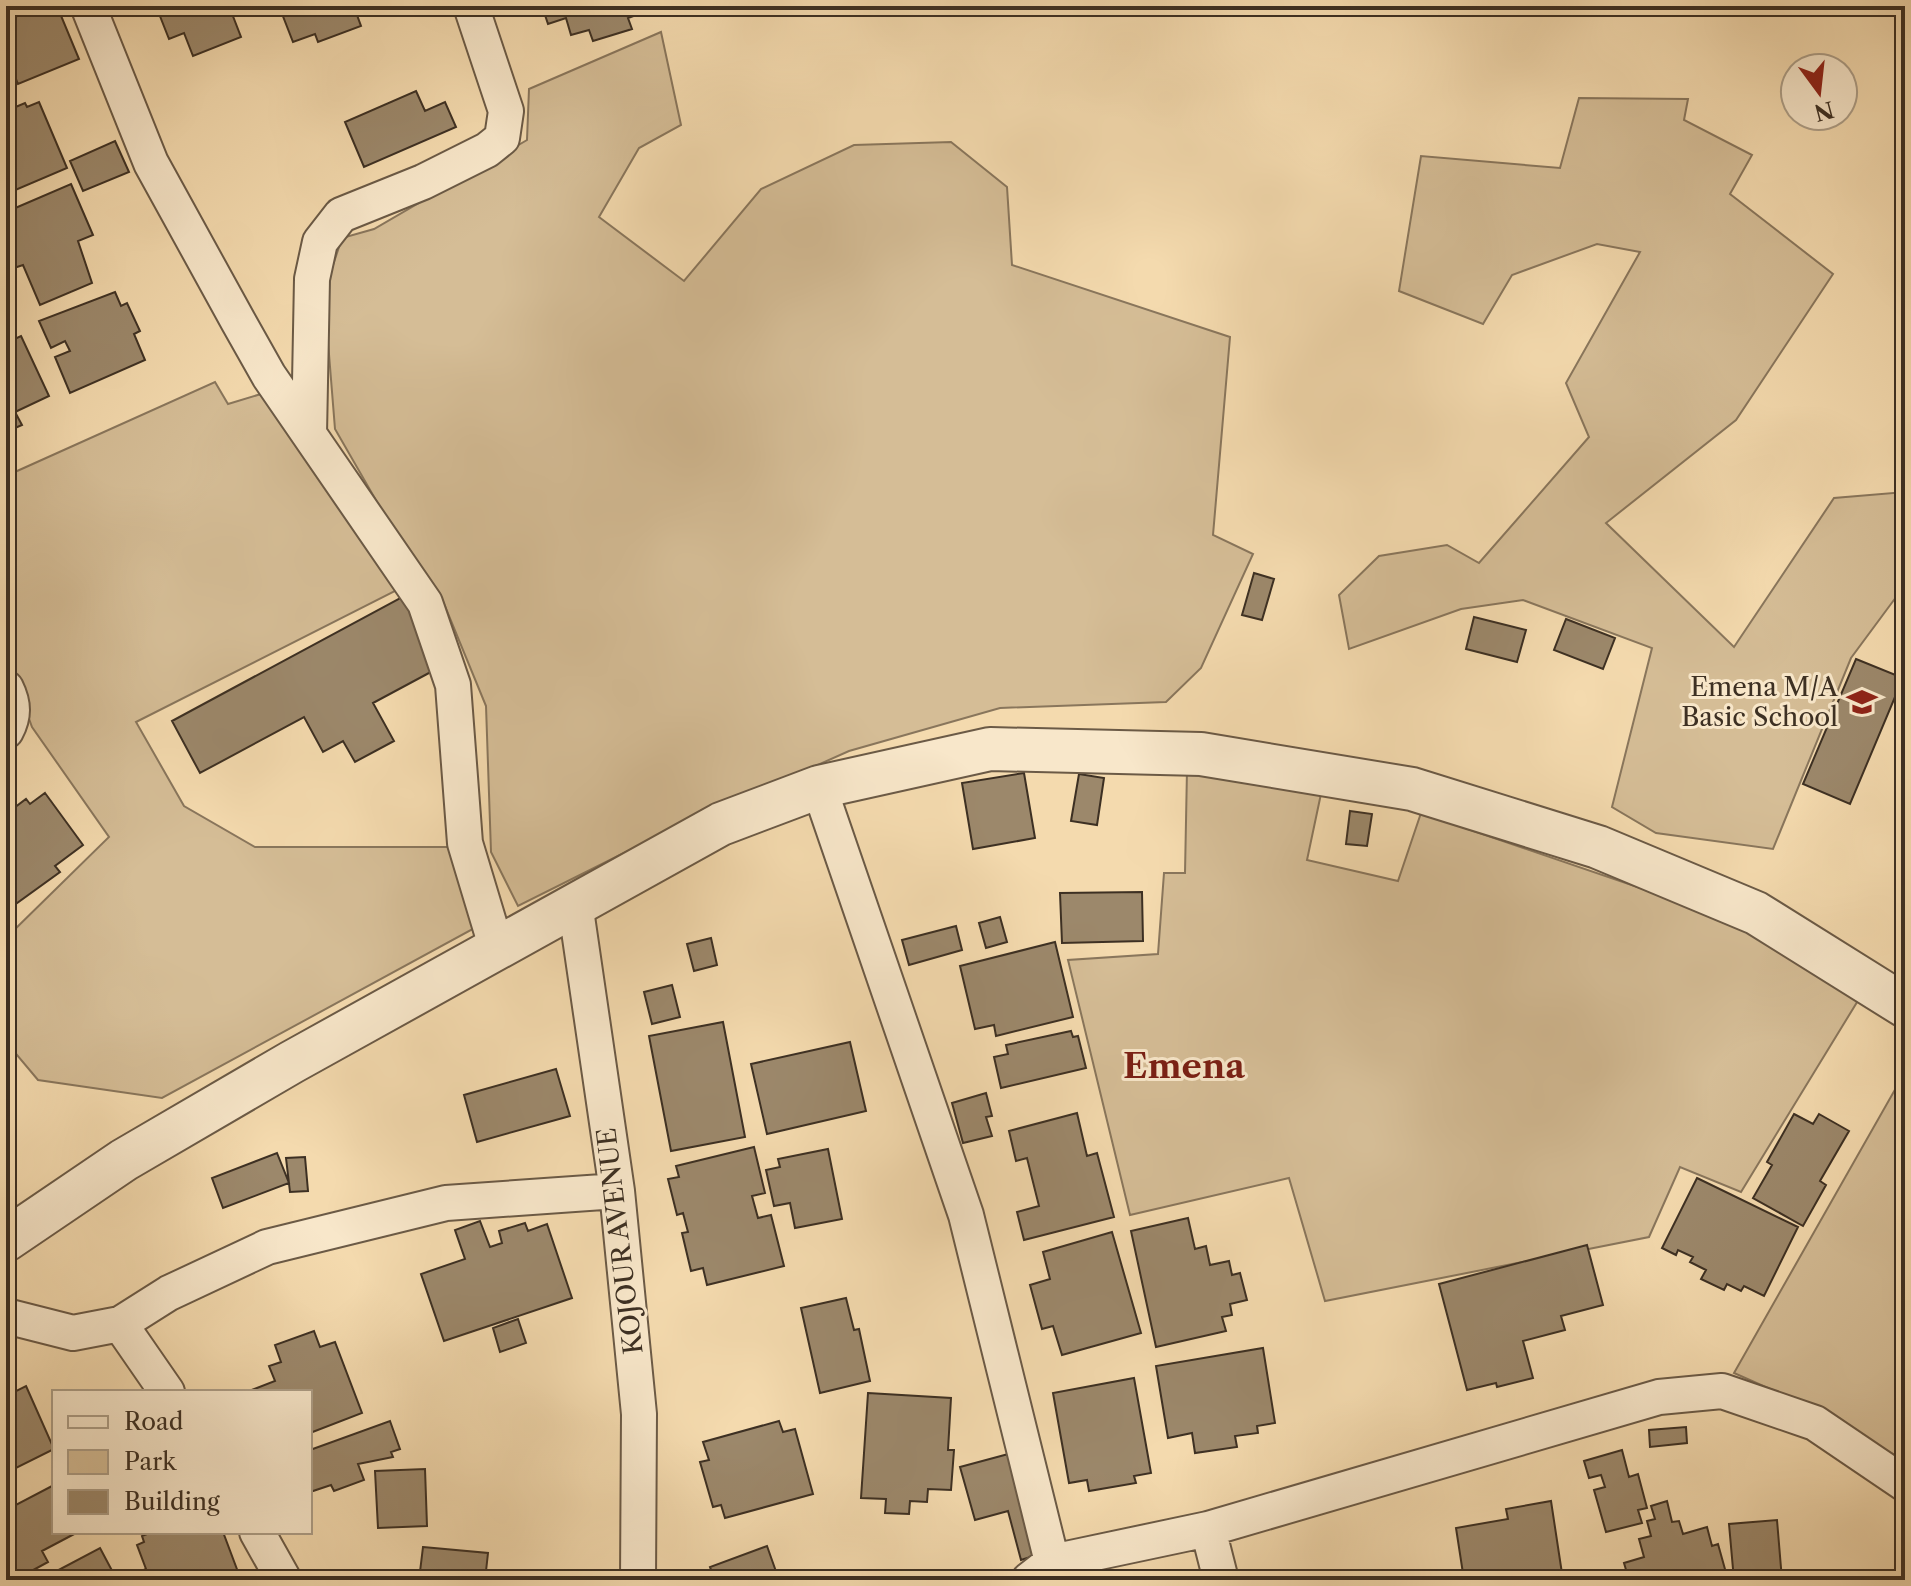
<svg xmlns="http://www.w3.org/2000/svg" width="1911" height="1586" viewBox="0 0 1911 1586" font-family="'Libre Caslon Text',serif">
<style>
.green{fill:#d5bd96;stroke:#89765c;stroke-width:2}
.building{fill:#9c886b;stroke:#3d3023;stroke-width:2}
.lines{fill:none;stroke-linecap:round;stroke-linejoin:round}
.minor-casing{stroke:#6b5a46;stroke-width:38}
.tertiary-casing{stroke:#6b5a46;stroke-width:46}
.minor{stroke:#f8e7ca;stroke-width:34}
.tertiary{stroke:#f8e7ca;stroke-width:42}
.labels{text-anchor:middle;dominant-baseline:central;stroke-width:6;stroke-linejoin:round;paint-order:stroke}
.poi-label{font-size:26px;fill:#3d3023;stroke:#f8e7ca;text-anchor:end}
.street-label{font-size:26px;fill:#3d3023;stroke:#f8e7ca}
.district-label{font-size:34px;font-weight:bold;fill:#7a1f14;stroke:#f8e7ca}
</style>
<rect width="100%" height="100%" fill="#f4daae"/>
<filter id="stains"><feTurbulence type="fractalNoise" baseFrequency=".0025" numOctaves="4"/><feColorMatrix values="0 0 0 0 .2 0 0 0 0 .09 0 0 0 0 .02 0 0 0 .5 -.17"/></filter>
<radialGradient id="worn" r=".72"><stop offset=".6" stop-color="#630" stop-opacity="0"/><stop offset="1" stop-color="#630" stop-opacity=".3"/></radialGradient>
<!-- green -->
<path class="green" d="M661,32L681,125L639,148L599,217L684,281L761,189L854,145L951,142L1007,187L1012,265L1230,337L1213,535L1253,554L1201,668L1166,702L1000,708L849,751L652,839L518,906L491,852L486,706L440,594L381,509L335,429L324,292L342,238L374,229L527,140L529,89Z
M1579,98L1688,99L1684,120L1752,155L1730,194L1833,274L1736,420L1606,523L1734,647L1834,498L1905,492V585L1851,658L1773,849L1656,833L1612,807L1652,648L1523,600L1461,609L1349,649L1339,595L1379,556L1447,545L1479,563L1589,437L1566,383L1640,252L1597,244L1512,275L1483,324L1399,291L1421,156L1560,168Z
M215,382L228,404L261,394L403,587L136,722L184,806L255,847H459L482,924L162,1098L38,1080L6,1042V938L109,837L32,727L6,655V476Z
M1187,770L1322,789L1307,860L1398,881L1421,813L1734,920L1862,994L1741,1192L1680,1167L1649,1237L1325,1301L1289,1178L1130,1215L1068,960L1158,954L1164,873H1185Z
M1905,1072V1461L1813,1408L1734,1373Z"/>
<!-- building -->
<path class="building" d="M44,6H57L79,59L18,84L6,54V12L15,8L18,16Z
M156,6H229L241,37L193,56L184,33L169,39Z
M279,6H377L378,8L357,15L361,26L318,42L315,34L293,42Z
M542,6H643L645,12L628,18L632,29L593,41L589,30L571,35L566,18L548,24Z
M416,91L425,111L445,102L456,127L364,167L345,122Z
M39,102L67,168L6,194V111L25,103L27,107Z
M115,141L129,172L83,191L70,161Z
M71,184L93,235L78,241L92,283L40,305L23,265L11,269L6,257V212Z
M115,292L121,306L127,303L140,331L134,334L145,360L70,393L55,357L70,351L65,341L51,348L39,321Z
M21,336L49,396L15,412L22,425L6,432V343Z
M1254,573L1274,579L1262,620L1242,615Z
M404,596L442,666L373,703L394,741L355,762L343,741L323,752L304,717L200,773L172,721Z
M1474,617L1526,630L1517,662L1466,649Z
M1566,619L1615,638L1603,669L1554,650Z
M1856,659L1903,678L1850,804L1803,784Z
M1024,773L1035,838L973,849L962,783Z
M1079,774L1104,778L1097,825L1071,821Z
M45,793L83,845L55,866L60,872L6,911V814L26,799L30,804Z
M1350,811L1372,814L1367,846L1346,844Z
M1142,892L1143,941L1062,943L1060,893Z
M1000,917L1007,942L986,948L979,923Z
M956,926L962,950L909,965L902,940Z
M711,938L717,965L694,971L687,944Z
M1055,942L1073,1017L996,1036L994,1025L975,1029L960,966Z
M672,985L680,1017L652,1024L644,992Z
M723,1022L745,1137L671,1151L649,1036Z
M1071,1031L1073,1037L1078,1036L1086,1068L1001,1088L994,1057L1008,1054L1006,1045Z
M850,1042L866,1111L767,1134L751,1064Z
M556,1069L570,1116L477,1142L464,1095Z
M986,1093L992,1116L986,1117L992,1136L963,1143L952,1103Z
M1077,1113L1087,1156L1097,1153L1114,1217L1024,1240L1017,1212L1039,1206L1027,1158L1016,1161L1009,1131Z
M1794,1114L1813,1124L1819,1114L1849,1131L1820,1181L1826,1185L1803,1226L1753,1198L1772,1165L1767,1162Z
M754,1147L765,1193L752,1196L758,1218L771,1215L784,1266L707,1285L703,1268L691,1271L682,1233L688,1232L683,1213L677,1215L668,1179L679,1177L676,1166Z
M828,1149L842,1219L795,1228L790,1203L774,1206L766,1170L780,1167L778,1159Z
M277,1153L289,1183L223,1208L212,1178Z
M305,1157L308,1191L290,1192L286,1158Z
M1697,1178L1798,1227L1764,1296L1744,1286L1741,1291L1727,1284L1724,1290L1701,1279L1706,1270L1690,1262L1693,1257L1678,1250L1676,1255L1662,1248Z
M1188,1218L1195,1249L1206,1246L1210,1265L1229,1261L1232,1275L1240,1273L1247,1300L1230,1304L1232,1315L1222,1317L1226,1331L1156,1347L1131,1231Z
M480,1221L490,1247L502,1243L499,1231L525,1223L528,1231L547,1224L572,1298L444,1341L421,1274L465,1259L455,1230Z
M1112,1232L1141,1333L1062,1355L1053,1326L1042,1329L1030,1285L1050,1279L1043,1252Z
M1587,1245L1603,1305L1561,1316L1565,1330L1523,1341L1533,1378L1497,1387L1496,1383L1467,1390L1439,1284Z
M846,1298L854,1330L859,1329L870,1381L820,1393L801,1308Z
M518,1319L526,1343L500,1352L493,1328Z
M314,1331L320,1347L335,1342L362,1413L310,1433V1392L249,1391L275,1381L269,1366L281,1362L275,1345Z
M1263,1348L1275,1423L1257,1426L1258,1433L1235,1436L1237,1447L1195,1453L1192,1433L1168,1438L1156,1366Z
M1134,1378L1151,1473L1134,1476L1136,1483L1089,1491L1087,1480L1069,1483L1053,1393Z
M26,1386L54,1449L12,1470L6,1458V1396Z
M868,1393L951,1398L948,1450H954L951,1490L928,1489L927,1502L910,1501L909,1514L885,1513L886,1499L861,1498Z
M390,1421L400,1449L391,1452L393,1457L358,1464L364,1480L334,1491L331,1485L310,1492V1450Z
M779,1421L783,1432L795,1429L813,1494L725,1518L721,1505L713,1507L700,1462L709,1460L703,1442Z
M1686,1427L1687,1443L1650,1447L1649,1430Z
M1622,1450L1629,1477L1638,1474L1647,1508L1638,1510L1642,1523L1606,1532L1594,1490L1605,1487L1601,1475L1589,1478L1584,1461Z
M1012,1453L1040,1554L1021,1560L1008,1511L975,1520L960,1467Z
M425,1469L427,1526L378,1528L375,1471Z
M54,1485V1532H78L42,1551L48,1562L15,1580H6V1510Z
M1551,1501L1563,1580H1464L1456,1528L1508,1519L1506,1509Z
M1667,1501L1672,1522L1679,1521L1683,1534L1707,1527L1712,1546L1718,1544L1728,1580H1629L1624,1563L1644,1557L1639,1539L1651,1536L1647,1521L1655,1519L1651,1506Z
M1777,1520L1782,1580H1734L1729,1524Z
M152,1532H223L241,1580H142L139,1572L146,1569L137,1545L144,1542L142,1536Z
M767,1546L779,1580H715L710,1567Z
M423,1547L488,1553L485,1580H419Z
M100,1548L117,1580H54L51,1574Z
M1429,1571L1432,1580H1397Z"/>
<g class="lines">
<!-- minor casing -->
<g class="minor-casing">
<path id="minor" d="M88,6L151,163L238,321L269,376L425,603L453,685L465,843L496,946
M309,434L312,279L320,242L341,215L423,182L487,150L502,138L506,111L471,6
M6,688C14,704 14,716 6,731
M819,787L966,1215L1052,1562L1208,1529
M575,903L617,1191L639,1414L638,1580
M6,1316L73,1333L120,1324L169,1293L267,1247L446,1203L617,1191
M120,1324L167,1392
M257,1532L284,1580
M1029,1580L1052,1562
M1221,1580L1208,1529L1659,1397L1722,1391L1815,1423L1905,1484"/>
</g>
<!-- tertiary casing -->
<g class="tertiary-casing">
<path id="tertiary" d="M6,1240L124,1160L292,1062L721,824L819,787L990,749L1201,754L1412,789L1598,847L1756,913L1905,1006"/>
</g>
<!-- minor -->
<use href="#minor" class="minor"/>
<!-- tertiary -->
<use href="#tertiary" class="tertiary"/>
</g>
<!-- icons -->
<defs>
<g id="school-bare" transform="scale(2.4)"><path d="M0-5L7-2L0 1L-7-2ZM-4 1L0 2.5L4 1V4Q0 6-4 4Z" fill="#8f2418" stroke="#f8e7ca" stroke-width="2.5" paint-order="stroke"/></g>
</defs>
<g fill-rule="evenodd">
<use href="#school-bare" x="1862" y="702"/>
</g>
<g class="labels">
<!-- poi labels -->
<g class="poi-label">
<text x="1838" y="687">Emena M/A<tspan x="1838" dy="30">Basic School</tspan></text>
</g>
<!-- street labels -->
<g class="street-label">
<text transform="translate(620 1241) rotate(-97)">KOJOUR AVENUE</text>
</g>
<!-- district labels -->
<g class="district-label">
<text x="1184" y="1066">Emena</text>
</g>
</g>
<!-- margin -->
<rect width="1911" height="1586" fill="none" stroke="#f4daae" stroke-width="32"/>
<rect x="8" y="8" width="1895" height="1570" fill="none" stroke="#3d3023" stroke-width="4"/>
<rect x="16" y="16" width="1879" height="1554" fill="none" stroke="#3d3023" stroke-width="2"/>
<!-- legend -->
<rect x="52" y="1390" width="260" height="144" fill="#f8e7ca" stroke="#ad9e87" stroke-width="2"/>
<rect x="68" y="1416" width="40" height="12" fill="#f8e7ca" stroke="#ad9e87" stroke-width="2"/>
<text x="124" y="1430" font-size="24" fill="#3d3023">Road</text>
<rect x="68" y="1450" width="40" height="24" fill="#d5bd96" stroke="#ad9e87" stroke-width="2"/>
<text x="124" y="1470" font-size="24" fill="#3d3023">Park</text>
<rect x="68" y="1490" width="40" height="24" fill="#9c886b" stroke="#ad9e87" stroke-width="2"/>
<text x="124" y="1510" font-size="24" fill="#3d3023">Building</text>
<!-- north arrow -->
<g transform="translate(1819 92) rotate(165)"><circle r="38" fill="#f8e7ca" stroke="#ad9e87" stroke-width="2"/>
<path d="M0-6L14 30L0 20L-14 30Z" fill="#8f2418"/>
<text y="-12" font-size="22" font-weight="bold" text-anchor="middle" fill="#3d3023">N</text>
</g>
<rect width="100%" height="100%" filter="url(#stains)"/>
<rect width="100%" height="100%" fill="url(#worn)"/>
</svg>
